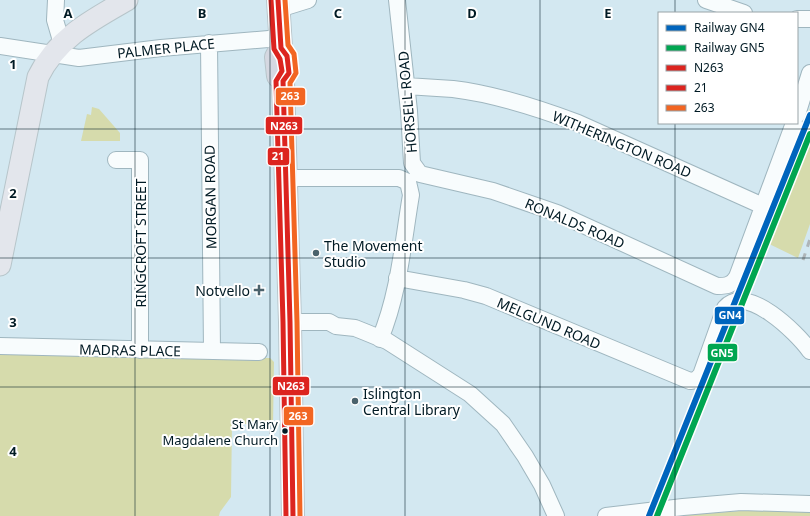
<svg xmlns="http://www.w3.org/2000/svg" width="810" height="516" viewBox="0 0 810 516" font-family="'Noto Sans',sans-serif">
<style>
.green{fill:#d6dbac}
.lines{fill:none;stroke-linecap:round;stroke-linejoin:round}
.minor-casing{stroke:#9fb6bf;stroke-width:18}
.major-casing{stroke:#b7c5ca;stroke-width:23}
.highway-casing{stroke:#b7c5ca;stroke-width:24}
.minor{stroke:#f8fcfd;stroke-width:16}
.major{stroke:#e3e6ec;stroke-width:21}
.highway{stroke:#d5d8e1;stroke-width:22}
.rail{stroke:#aeb5b8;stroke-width:3;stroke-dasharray:7 7;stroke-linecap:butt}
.bus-1-casing{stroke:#fff;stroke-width:8}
.bus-2-casing{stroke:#fff;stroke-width:8}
.bus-3-casing{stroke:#fff;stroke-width:8}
.bus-1{stroke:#dc241f;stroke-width:5}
.bus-2{stroke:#dc241f;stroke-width:5}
.bus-3{stroke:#f26522;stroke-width:5}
.rail-1-casing{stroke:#fff;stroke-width:9}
.rail-2-casing{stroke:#fff;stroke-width:9}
.rail-1{stroke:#0065bd;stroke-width:6}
.rail-2{stroke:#00a651;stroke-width:6}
.grid{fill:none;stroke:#001a24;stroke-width:1;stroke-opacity:0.55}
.poi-dot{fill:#4a626c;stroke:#fff;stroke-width:1.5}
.bus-dot{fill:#001a24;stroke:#fff;stroke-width:1.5}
.labels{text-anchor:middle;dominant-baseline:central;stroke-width:4;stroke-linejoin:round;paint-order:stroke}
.bus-label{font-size:13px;fill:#001a24;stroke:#fff;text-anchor:end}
.street-label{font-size:14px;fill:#001a24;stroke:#fff}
.poi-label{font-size:14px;fill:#001a24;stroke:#fff;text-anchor:start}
.grid-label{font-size:13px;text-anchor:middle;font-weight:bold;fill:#001a24;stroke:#fff;stroke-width:4;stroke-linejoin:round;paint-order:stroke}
.line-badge{stroke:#fff;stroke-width:1.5}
.badge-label{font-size:11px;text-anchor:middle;font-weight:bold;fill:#fff}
</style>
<rect width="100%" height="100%" fill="#d3e8f1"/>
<!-- green -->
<path class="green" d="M92,107L99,109L120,133V141H81L87,114L91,115Z
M810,108V224L798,258L761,240Z
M0,353L270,358L274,362L273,426L232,423L231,497L220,512L219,516H0Z
M753,510L810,511V516H675Z"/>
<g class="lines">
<!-- minor casing -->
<g class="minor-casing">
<path id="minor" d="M56,0L55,20L62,44
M397,0L409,111L412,163L420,174L493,191L557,213L717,286C727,286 732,285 737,277L794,123
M706,0L744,13
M279,9L308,0
M797,19H810
M209,43L212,351
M0,46L79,58L161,48L280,38
M406,86C422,87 437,88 453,89C495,94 538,108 578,123L763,206
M797,115L810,73
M116,160H140V350
M286,178H399L408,182
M397,278L464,290L486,296L690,381L696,380L701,375L725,308C747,283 797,333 810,351
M290,322H329L336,326L355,328L365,332L387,341L470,394L503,424L525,456L542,485L556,516
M380,339C399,294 403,242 411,195L408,182
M0,346L259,352
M606,516L683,507L741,502L810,504"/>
</g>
<!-- major casing -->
<g class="major-casing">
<path id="major" d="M0,265L38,77C57,38 92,20 127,0"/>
</g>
<!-- highway casing -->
<g class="highway-casing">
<path id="highway" d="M278,0L281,48L276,57L278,76L283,81L290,322L293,516"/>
</g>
<!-- minor -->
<use href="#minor" class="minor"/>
<!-- major -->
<use href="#major" class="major"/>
<!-- highway -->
<use href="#highway" class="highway"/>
<!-- rail -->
<path class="rail" d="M803,260L810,239"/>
<!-- bus-1 casing -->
<g class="bus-1-casing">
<path id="bus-1" d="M278,0L281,48L287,56L289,73L283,81L290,322L293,516"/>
</g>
<!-- bus-2 casing -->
<g class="bus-2-casing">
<path id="bus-2" d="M271,0L274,49L280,59L282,71L276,81L283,322L286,516"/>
</g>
<!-- bus-3 casing -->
<g class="bus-3-casing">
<path id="bus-3" d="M285,0L288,45L294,54L296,73L290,83L297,322L300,516"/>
</g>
<!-- bus-1 -->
<use href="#bus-1" class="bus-1"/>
<!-- bus-2 -->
<use href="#bus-2" class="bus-2"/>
<!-- bus-3 -->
<use href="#bus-3" class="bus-3"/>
<!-- rail-1 casing -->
<g class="rail-1-casing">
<path id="rail-1" d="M649,516L810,115"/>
</g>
<!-- rail-2 casing -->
<g class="rail-2-casing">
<path id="rail-2" d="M657,516L810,134"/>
</g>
<!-- rail-1 -->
<use href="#rail-1" class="rail-1"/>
<!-- rail-2 -->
<use href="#rail-2" class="rail-2"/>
</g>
<!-- grid -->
<path class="grid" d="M135,0V516M270,0V516M405,0V516M540,0V516M675,0V13M675,123V516M0,129H810M0,258H810M0,387H810"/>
<!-- markers -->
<g class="poi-dot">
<circle cx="316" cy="253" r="4"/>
<path d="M257 284h4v4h4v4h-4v4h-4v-4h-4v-4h4z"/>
<circle cx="355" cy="401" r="4"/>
</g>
<circle class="bus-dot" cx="285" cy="431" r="3.5"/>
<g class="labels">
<!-- bus labels -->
<g class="bus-label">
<text x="278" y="424">St Mary<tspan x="278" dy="16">Magdalene Church</tspan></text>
</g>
<!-- street labels -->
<g class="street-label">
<text transform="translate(166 48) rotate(-6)">PALMER PLACE</text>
<text transform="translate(407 102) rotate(-95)">HORSELL ROAD</text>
<text transform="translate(622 144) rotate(23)">WITHERINGTON ROAD</text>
<text transform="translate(210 197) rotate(-91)">MORGAN ROAD</text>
<text transform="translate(575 223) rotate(23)">RONALDS ROAD</text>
<text transform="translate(140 243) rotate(-90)">RINGCROFT STREET</text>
<text transform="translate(549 323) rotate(23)">MELGUND ROAD</text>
<text transform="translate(130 350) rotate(1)">MADRAS PLACE</text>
</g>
<!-- poi labels -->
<g class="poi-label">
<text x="324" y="245">The Movement<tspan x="324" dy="16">Studio</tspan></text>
<text x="250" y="290" text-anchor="end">Notvello</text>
<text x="363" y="393">Islington<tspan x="363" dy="16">Central Library</tspan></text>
</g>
</g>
<g class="grid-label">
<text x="68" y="18">A</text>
<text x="202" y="18">B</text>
<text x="338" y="18">C</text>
<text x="472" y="18">D</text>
<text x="608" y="18">E</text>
<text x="13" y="69">1</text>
<text x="13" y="198">2</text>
<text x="13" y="327">3</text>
<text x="13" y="456">4</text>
</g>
<g class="line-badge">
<rect x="275" y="87" width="31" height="19" rx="4" fill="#f26522"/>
<rect x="265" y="116" width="38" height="19" rx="4" fill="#dc241f"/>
<rect x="267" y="147" width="23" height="19" rx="4" fill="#dc241f"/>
<rect x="714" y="306" width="31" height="19" rx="4" fill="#0065bd"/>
<rect x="707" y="343" width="31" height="19" rx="4" fill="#00a651"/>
<rect x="272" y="376" width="38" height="20" rx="4" fill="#dc241f"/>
<rect x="283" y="406" width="31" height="20" rx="4" fill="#f26522"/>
</g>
<g class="badge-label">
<text x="290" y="100">263</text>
<text x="284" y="130">N263</text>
<text x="278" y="160">21</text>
<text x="730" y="319">GN4</text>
<text x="722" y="357">GN5</text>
<text x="291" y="390">N263</text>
<text x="298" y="420">263</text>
</g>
<!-- legend -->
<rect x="658" y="12" width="140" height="112" fill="#ffffff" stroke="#99a3a7"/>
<rect x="666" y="25" width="20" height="6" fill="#0065bd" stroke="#99a3a7"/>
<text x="694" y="32" font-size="12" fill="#001a24">Railway GN4</text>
<rect x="666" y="45" width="20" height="6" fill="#00a651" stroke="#99a3a7"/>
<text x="694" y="52" font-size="12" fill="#001a24">Railway GN5</text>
<rect x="666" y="65" width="20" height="6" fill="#dc241f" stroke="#99a3a7"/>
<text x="694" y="72" font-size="12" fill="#001a24">N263</text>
<rect x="666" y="85" width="20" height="6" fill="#dc241f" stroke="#99a3a7"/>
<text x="694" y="92" font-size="12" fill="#001a24">21</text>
<rect x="666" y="105" width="20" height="6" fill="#f26522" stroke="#99a3a7"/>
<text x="694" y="112" font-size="12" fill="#001a24">263</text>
</svg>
